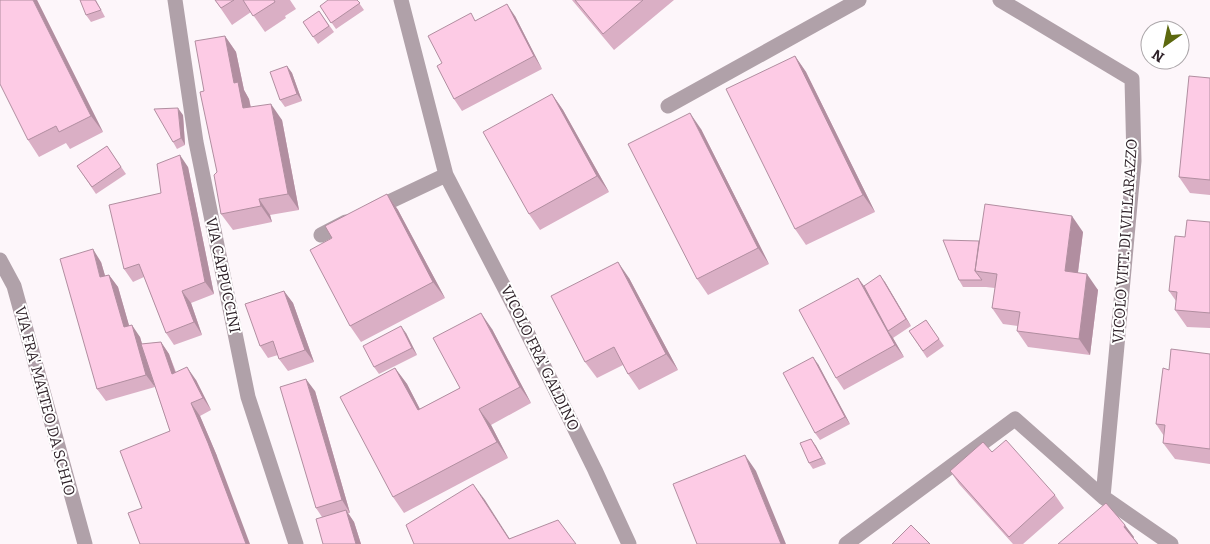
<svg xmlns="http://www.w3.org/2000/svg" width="1210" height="544" viewBox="0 0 1210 544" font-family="Bitter,serif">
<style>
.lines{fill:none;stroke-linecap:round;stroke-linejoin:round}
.minor{stroke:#b0a1a9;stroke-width:15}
.wall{fill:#daafc5}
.shaded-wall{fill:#b18ea0}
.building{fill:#fdcbe5;stroke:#b18ea0}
.labels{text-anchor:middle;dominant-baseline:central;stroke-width:4;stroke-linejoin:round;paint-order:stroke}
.street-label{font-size:15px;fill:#2e2128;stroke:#fff}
</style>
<rect width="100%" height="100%" fill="#fdf6fa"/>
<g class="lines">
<!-- minor -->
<path class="minor" d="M175,0L196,142L248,397L296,544
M1000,0L1132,79L1134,161L1103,497
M668,106L859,0
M446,175L517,312L595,470L629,544
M374,209L446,175L401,0
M321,235L346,222
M0,260L14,286L85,544
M846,544L1015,419L1103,497L1171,544"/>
</g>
<!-- wall -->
<path class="wall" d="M0,0H37L103,132L70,149L66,143L39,157L28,140Z
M96,0L105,17L91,22L86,15Z
M215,0H290L296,9L285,16L286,18L265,32L251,12L232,25Z
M357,0L364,10L336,29L320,6Z
M572,0H674L614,50Z
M319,11L334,32L318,44L303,22Z
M515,16L542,69L462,111L454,99L442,63L476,20Z
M225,36L236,52L244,90L249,99L251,107L282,120L299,210L270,215L272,222L233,230L221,214L217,172L204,91Z
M795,56L806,72L875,212L806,245L795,229Z
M287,66L292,73L302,101L285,107L280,100Z
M1210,78V195L1190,193L1179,177Z
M552,94L563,110L609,192L540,230L529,214Z
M183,115L185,145L177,149L173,142Z
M701,129L769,264L708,295L697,279Z
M107,146L126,174L96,194L77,166Z
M188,167L214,294L191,303L202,335L174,345L166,333L144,277L133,282L124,269L161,193Z
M387,194L398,210L445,298L361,342L350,326L332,238Z
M1210,222V328L1187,327L1175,310L1176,301L1169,291L1185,237Z
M1083,232L1078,273L1098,290L1090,355L1028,347L1017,331L1018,326L1003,324L992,308L995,288L986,287H963L959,280L979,241Z
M101,262L105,276L109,275L118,287L129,326L140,337L142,344L161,342L169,354L176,372L196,380L211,410L200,416L217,456L142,508L170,431L150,371L155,387L106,401L97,389Z
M629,278L678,370L639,390L628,374L623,365L597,378L585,362Z
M858,278L864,286L885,282L911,326L893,338L904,357L844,390L836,378Z
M284,291L293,303L314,362L288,371L279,359L278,355L268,358L260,346Z
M926,320L944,346L927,358L909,331Z
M492,329L531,403L491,425L508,458L404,513L393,497L395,368L407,384L420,409L460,388Z
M406,333L417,355L379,374L374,367Z
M1210,354V464L1175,459L1163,443L1164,436L1156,424L1169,370Z
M818,364L850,424L820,440L815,433Z
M315,391L350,513H348L354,522L361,544H323L322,517L316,508Z
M811,439L826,464L813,469L809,463Z
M992,452L1055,495L1064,508L1023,544H1013L959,484L950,471Z"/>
<!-- shaded-wall -->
<path class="shaded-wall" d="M33,0H37L103,132L91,116Z
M507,4L515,16L542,69L534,56Z
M225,36L236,52L244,90L249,99L254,125L243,108L234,83Z
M795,56L806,72L875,212L863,195Z
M287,66L292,73L302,101L297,94Z
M552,94L563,110L609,192L597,176Z
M271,104L282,120L299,210L288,194Z
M178,108L183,115L185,145L181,138Z
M690,113L701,129L769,264L758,248Z
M180,155L188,167L214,294L205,282Z
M387,194L398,210L445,298L433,282Z
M259,199L270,215L272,222L261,206Z
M1072,216L1083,232L1076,287L1065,271Z
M93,249L101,262L109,289L100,277Z
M618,262L629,278L678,370L666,354Z
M1087,274L1098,290L1090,355L1079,339Z
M109,275L118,287L133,339L124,327Z
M880,275L885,282L911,326L906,319Z
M858,278L867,290L888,331L893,338L904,357L895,345Z
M182,291L191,303L202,335L194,322Z
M284,291L293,303L314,362L305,350Z
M481,313L492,329L531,403L520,387Z
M132,325L140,337L155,387L146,375Z
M401,326L406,333L417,355L412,348Z
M161,342L169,354L180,386L172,374Z
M813,357L818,364L850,424L845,417Z
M187,367L196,380L211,410L203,398Z
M395,368L407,384L429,427L418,410Z
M306,379L315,391L350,513L342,500Z
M191,403L200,416L217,456L250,544H246Z
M479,409L491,425L508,458L497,442Z
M811,439L816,446L826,464L822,458Z
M745,455L756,471L786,544H781Z
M473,484L485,500L513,544H512Z
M346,510L354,522L361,544H356Z
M1125,525L1134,537L1133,540L1124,527Z"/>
<!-- building -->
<path class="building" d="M0,0H33L91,116L59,132L56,126L28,140L0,84Z
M80,0H95L101,10L86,15Z
M215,0H234L221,8Z
M243,0H274L275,2L253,16Z
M328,0H357L360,3L331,23L320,6Z
M575,0H643L603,34Z
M507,4L534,56L454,99L437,66L442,63L428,36L471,13L475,21Z
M319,11L329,26L313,37L303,22Z
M225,36L234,83L238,82L243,108L271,104L288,194L259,199L261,206L221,214L214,175L217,172L200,92L204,91L195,41Z
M795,56L863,195L795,229L726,89Z
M287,66L297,94L280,100L270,72Z
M1189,76L1210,78V180L1179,177Z
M552,94L597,176L529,214L483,132Z
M178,108L181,138L173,142L154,109Z
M690,113L758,248L697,279L628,144Z
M107,146L121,167L92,187L77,166Z
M180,155L205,282L182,291L194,322L166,333L139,264L124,269L109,205L161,193L157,164Z
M387,194L433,282L350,326L310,250L332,238L325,226Z
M985,204L1072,216L1065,271L1087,274L1079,339L1017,331L1020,312L992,308L997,274L975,271Z
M1187,220L1210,222V313L1175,310L1177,292L1169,291L1175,236L1185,237Z
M943,240L979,241L975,271L982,280H959Z
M93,249L100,277L109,275L124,327L132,325L146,375L97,389L60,259Z
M618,262L666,354L628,374L614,347L585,362L551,296Z
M880,275L906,319L888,331L864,286Z
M858,278L895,345L836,378L799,310Z
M284,291L305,350L279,359L273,341L260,346L245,304Z
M481,313L520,387L479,409L497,442L393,497L340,397L395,368L418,410L460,388L433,338Z
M926,320L939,339L923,351L909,331Z
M401,326L412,348L374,367L363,346Z
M161,342L172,374L187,367L203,398L191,403L208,443L246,544H140L128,513L142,508L120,451L170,431L141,344Z
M1171,349L1210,354V449L1163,443L1165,425L1156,424L1163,368L1169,370Z
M813,357L845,417L815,433L783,373Z
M306,379L342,500L316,508L280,387Z
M811,439L822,458L809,463L800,443Z
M1006,440L1055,495L1009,537L950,471L983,442L992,452Z
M745,455L781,544H697L673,484Z
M473,484L509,539L558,520L576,544H414L406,525Z
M1106,503L1125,525L1124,527L1138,544H1058Z
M346,510L356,544H323L316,519Z
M911,525L930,544H892Z"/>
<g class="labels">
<!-- street labels -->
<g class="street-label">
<text transform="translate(1125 241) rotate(-86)">VICOLO VITT. DI VILLARAZZO</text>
<text transform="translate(223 275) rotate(78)">VIA CAPPUCCINI</text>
<text transform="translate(540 358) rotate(64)">VICOLO FRA' GALDINO</text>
<text transform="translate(45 401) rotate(75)">VIA FRA' MATTEO DA SCHIO</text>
</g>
</g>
<!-- north arrow -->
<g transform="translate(1165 45) rotate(213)"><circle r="24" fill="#ffffff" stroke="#aba6a9"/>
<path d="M0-4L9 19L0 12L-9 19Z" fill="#5c680e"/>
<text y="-8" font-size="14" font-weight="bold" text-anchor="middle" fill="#2e2128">N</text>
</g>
</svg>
